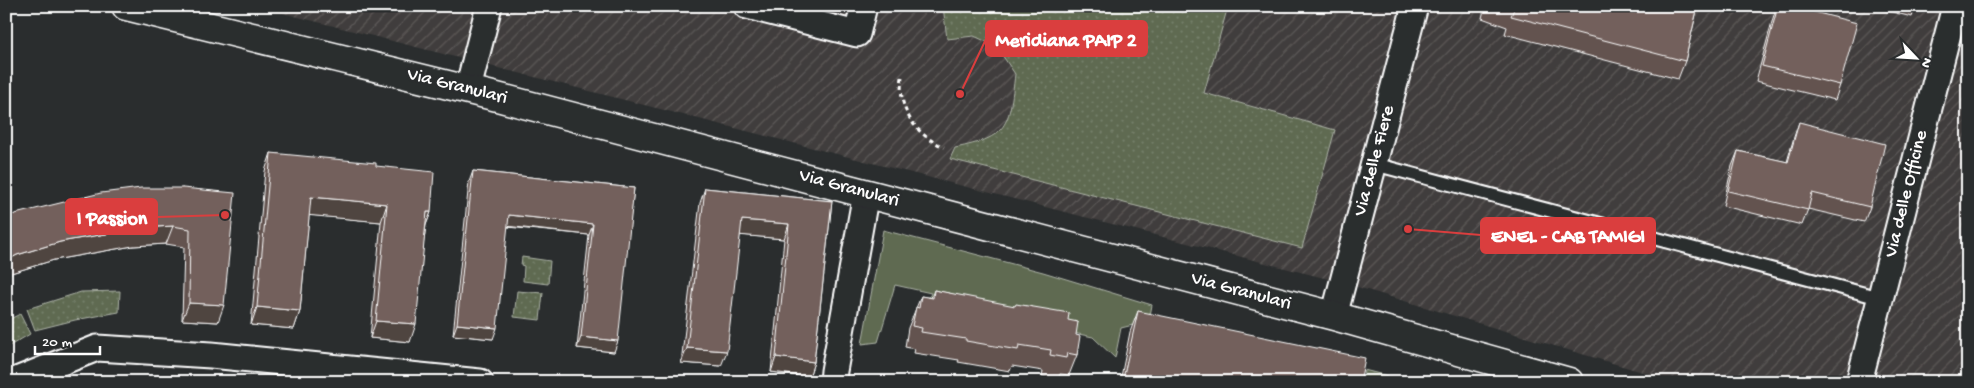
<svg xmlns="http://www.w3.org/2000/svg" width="1974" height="388" viewBox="0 0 1974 388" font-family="'Gochi Hand',sans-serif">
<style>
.industrial{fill:url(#industrial-furrows)}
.green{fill:#5e6a51;stroke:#aeb4a8}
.garden{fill:url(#garden-dots);stroke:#aeb4a8}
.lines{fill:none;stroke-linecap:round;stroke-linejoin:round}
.service-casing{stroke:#fff;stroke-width:16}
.minor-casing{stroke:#fff;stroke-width:29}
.tertiary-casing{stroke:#fff;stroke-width:31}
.path{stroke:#fff;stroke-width:3;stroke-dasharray:4 4;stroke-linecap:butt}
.service{stroke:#2a2d2e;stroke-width:12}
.minor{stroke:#2a2d2e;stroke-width:25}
.tertiary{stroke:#2a2d2e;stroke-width:28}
.wall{fill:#63534f;stroke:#fff}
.shaded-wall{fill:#504440;stroke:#fff}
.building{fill:#73615c;stroke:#fff}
.labels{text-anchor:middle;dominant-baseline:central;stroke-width:5;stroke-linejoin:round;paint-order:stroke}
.street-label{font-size:19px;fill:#fff;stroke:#2a2d2e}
.leader{fill:none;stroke:#da3e3e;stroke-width:2}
.callout-dot{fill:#da3e3e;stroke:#2a2d2e;stroke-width:2}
.callout{fill:#da3e3e;stroke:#da3e3e;stroke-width:2}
.callout-label{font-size:20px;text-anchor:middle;font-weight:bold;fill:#fff}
</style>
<defs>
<pattern id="industrial-furrows" width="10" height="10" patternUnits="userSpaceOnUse" patternTransform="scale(1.25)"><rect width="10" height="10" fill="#403d3c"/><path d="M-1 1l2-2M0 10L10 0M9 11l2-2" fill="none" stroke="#5d5a59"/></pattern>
<pattern id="garden-dots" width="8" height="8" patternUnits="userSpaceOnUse" patternTransform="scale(1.25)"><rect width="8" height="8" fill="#5e6a51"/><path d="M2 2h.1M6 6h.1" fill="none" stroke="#76806b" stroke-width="1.8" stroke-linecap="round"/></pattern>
</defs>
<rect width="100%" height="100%" fill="#2a2d2e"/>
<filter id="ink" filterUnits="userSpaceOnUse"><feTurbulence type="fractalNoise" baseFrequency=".02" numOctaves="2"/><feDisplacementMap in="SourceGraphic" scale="10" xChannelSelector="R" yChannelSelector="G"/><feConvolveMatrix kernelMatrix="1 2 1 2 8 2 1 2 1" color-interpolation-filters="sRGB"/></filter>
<g filter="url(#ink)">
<!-- industrial -->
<path class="industrial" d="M255,6H1968V382H1676L1344,283Z"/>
<!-- green -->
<path class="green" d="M883,230L1043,272L1152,305L1149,321L1121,328L1115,358L1093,337L927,302L931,293L895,285L878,342L862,344Z"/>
<!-- garden -->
<path class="garden" d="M943,6H1228L1204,93L1335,130L1302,248L950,159L955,148C1009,137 1009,126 1015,74L996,46L974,36L947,39Z
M522,257L550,261L548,284L523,281L524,266L521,265Z
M120,291L119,312L75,320L35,330L27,309L81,292Z
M517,291L543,293L540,320L514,317Z
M20,314L30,334L6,348V321Z
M1364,370L1411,382H1363Z"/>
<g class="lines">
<!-- service casing -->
<g class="service-casing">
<path id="service" d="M1374,164L1880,298"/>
</g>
<!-- minor casing -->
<g class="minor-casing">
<path id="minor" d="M747,6L857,34L864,6
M468,89L489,6
M1334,316L1415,6
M14,382L19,379L97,348L211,355L480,382
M833,382L834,371L866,193
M1859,382L1955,6"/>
</g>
<!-- tertiary casing -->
<g class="tertiary-casing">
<path id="tertiary" d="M126,6L497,97L1334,316L1569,382"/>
</g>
<!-- path -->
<path class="path" d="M902,77C897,108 915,135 944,147"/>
<!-- service -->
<use href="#service" class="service"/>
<!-- minor -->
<use href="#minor" class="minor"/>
<!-- tertiary -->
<use href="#tertiary" class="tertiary"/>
</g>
<!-- wall -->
<path class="wall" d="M1485,6H1698L1685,61L1678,79L1505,34L1507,27L1482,18Z
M1777,6L1840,85L1835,100L1756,81L1773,18Z
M1868,6H1916L1912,17Z
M1799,122L1870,207L1864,222L1808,209L1802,225L1723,206L1732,166L1738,151L1787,162L1794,137Z
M271,153L431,212L426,225L410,342L370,338L381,222L309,215L300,311L294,329L251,325L265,171Z
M473,171L634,188L614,352L577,348L589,235L507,227L493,339L453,335L469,182Z
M183,188L218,322L182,320L184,247L166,244L133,246L54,260L11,273L6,275V217Z
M705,188L832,201L814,362L809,377L771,372L784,239L740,235L721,366L681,363L700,203Z
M934,290L1068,320L1076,335L1077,355L1069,375L1060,374L1058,379L1042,376L1043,371L1012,366L1010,371L958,362L959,360L914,353L915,349L905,347L908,328L921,296L931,298Z
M1138,311L1360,382H1120L1130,332Z"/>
<!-- shaded-wall -->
<path class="shaded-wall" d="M311,197L387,204L381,222L305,215Z
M427,212H431L424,230Z
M509,215L593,224L589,235L505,226Z
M742,220L789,224L784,239L737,235Z
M173,226L166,244L133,246L54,260L11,273L6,275V261L17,255L60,242L140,228Z
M189,303L224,305L218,322L182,320Z
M257,307L300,311L294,329L251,325Z
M376,321L416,324L410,342L370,338Z
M457,324L497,328L493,339L453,335Z
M581,337L618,341L614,352L577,348Z
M687,348L727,351L721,366L681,363Z
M776,357L814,362L809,377L771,372Z"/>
<!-- building -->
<path class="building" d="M1506,6H1698L1685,61L1511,16L1514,9Z
M1778,6H1791L1857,23L1840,85L1762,66Z
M1799,122L1885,144L1870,207L1812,193L1808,210L1728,191L1738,151L1788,162Z
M271,153L376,163V166L434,172L431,212H427L416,324L376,321L387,204L311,197L300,311L257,307Z
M473,171L634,188L618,341L581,337L593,224L509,215L497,328L457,324Z
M141,188H183L235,193L224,305L189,303L190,229L173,226L140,228L60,242L17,255L6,261V217L15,214L101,193Z
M705,188L832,201L814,362L776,357L789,224L742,220L727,351L687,348Z
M934,290L1015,306L1016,304L1069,313L1068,320L1078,322L1076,335L1080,336L1077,355L1067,353L1066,358L1050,355L1051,350L1019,345L1018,350L966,341V339L921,332L922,328L912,326L916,307L919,308L921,296L933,298Z
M1138,311L1365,358L1360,382H1138L1123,379Z
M247,379L264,382H247Z
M177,380L194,382H177Z"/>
</g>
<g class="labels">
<!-- street labels -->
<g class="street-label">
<text transform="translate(457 87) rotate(14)">Via Granulari</text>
<text transform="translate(1375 161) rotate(-75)">Via delle Fiere</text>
<text transform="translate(849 189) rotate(15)">Via Granulari</text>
<text transform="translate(1907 194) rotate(-76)">Via delle Officine</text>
<text transform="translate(1241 292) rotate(15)">Via Granulari</text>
</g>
</g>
<!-- callouts -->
<path class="leader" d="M960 94L986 39M225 215L157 217M1408 229L1481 235"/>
<g class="callout-dot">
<circle cx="960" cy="94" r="5"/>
<circle cx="225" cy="215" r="5"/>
<circle cx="1408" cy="229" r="5"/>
</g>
<g class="callout">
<rect x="986" y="21" width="161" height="35" rx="5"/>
<rect x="66" y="199" width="91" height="35" rx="5"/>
<rect x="1481" y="218" width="174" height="35" rx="5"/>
</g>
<g class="callout-label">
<text x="1066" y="46">Meridiana PAIP 2</text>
<text x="112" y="224">I Passion</text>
<text x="1568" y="242">ENEL - CAB TAMIGI</text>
</g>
<!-- margin -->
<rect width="1974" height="388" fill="none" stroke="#2a2d2e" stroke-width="25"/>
<rect x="12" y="12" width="1949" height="363" fill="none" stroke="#fff" stroke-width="2" filter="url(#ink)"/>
<!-- north arrow -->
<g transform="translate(1916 58) rotate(115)" stroke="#2a2d2e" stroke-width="4" paint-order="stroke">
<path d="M0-4L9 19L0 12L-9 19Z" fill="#ffffff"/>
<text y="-8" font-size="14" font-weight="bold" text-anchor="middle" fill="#ffffff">N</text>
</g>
<!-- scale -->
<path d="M35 346v8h65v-8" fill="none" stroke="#ffffff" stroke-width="2.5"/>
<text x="42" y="346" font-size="15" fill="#ffffff" stroke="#2a2d2e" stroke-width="4" paint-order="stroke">20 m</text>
</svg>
